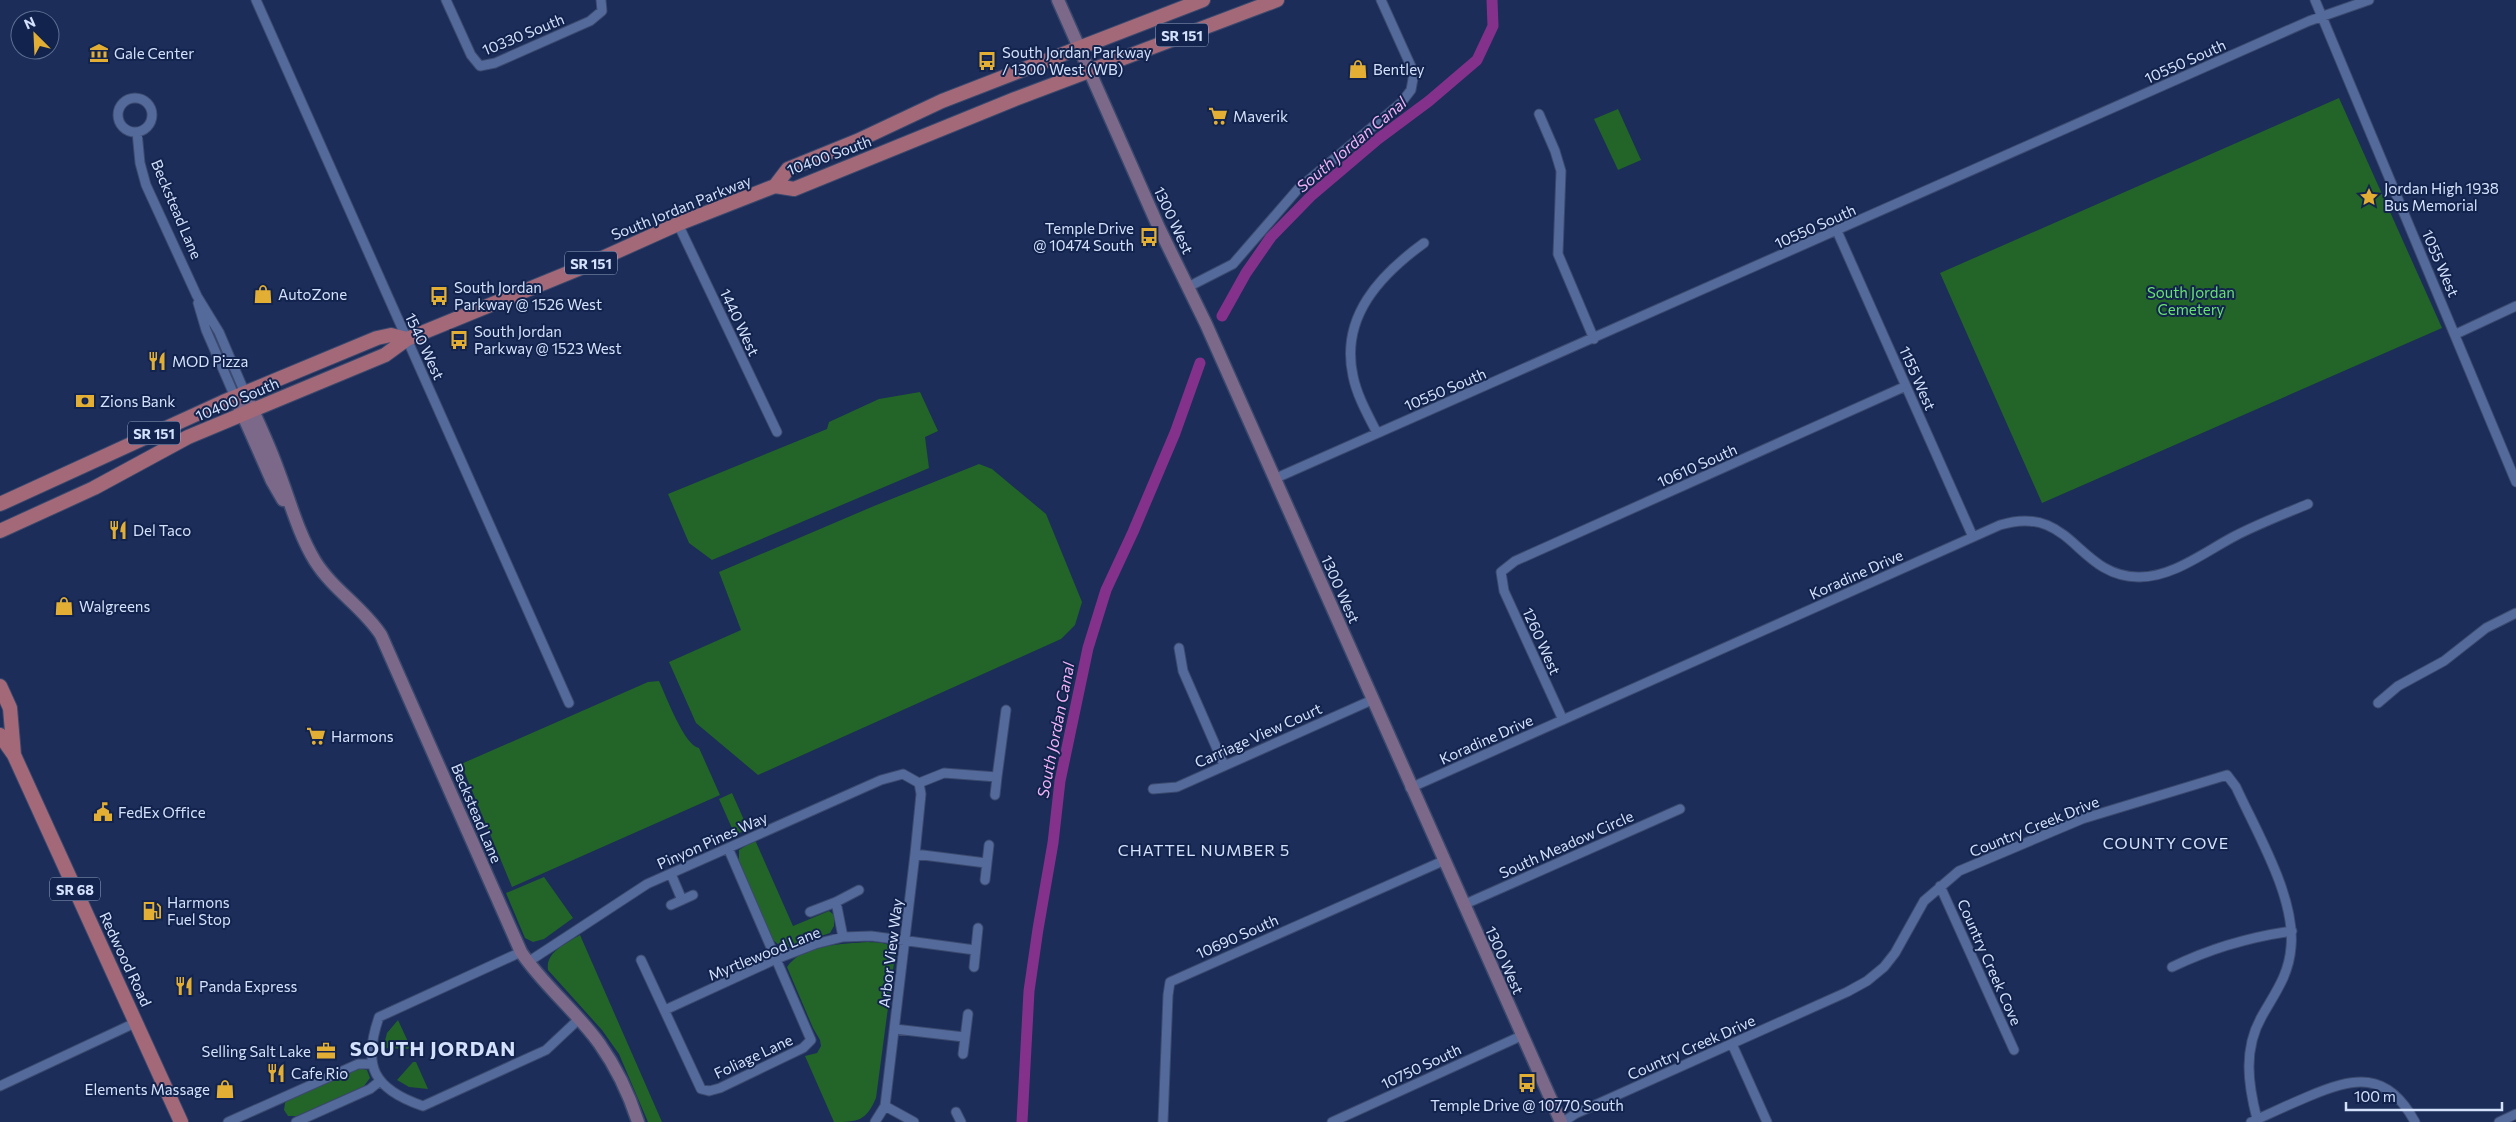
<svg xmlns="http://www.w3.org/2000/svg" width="2516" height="1122" viewBox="0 0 2516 1122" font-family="Commissioner,sans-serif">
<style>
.green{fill:#236428}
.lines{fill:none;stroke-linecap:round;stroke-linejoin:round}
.canal{stroke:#84318b;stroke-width:11}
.street-casing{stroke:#3b496e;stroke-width:11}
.secondary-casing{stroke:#3b496e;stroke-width:15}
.primary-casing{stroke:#3b496e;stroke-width:16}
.street{stroke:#546a9a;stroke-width:9}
.secondary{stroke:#7c6989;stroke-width:12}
.primary{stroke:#a46978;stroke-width:14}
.labels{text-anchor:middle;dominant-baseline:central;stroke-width:4;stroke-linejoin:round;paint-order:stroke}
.shield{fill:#12234d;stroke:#99a8c8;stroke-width:1}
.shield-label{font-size:14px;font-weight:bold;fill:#d3e1fc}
.street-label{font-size:15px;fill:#d3e1fc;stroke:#12234d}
.poi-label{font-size:15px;fill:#d3e1fc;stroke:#12234d;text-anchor:start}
.park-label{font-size:15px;fill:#68e26f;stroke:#12234d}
.water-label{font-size:16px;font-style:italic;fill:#f2b3f6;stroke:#12234d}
.neighbourhood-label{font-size:16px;letter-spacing:1px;fill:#d3e1fc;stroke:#12234d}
.district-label{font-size:20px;font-weight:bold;letter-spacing:1px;fill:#d3e1fc;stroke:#12234d}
</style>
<rect width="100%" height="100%" fill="#1b2d58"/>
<!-- green -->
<path class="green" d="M2339,98L2442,328L2042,503L1940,273Z
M1618,109L1641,160L1618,170L1594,119Z
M920,392L938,431L925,437L929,468L712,560L689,543L668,494L827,429L829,422L879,399Z
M979,464L992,469L1046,514L1082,602L1075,625L1061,639L758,775L696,723L669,662L741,630L719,572L874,506Z
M659,681C666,696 684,745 699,748L720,795L512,887L461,764L648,682Z
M732,793L748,829L735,835L719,799Z
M755,840L793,926L829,911L834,915V926L830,933L788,947H781L772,939L739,863V850Z
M544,877L573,918L544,939L533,942L525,938L506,893Z
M580,935L662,1122H648L619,1054L602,1030L548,970C545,952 567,943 580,935Z
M868,942C882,943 890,941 895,955L876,1098C866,1121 858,1122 834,1122L805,1056L817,1053L821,1046L820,1040L813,1028L787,967C802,944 844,944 868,942Z
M398,1020L410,1046L408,1049L383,1048L387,1033Z
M413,1062H416L428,1089L409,1087L397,1080Z
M359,1068L367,1070L370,1078L364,1086L297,1116H288L284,1110L285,1103L289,1099Z"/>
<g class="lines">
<!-- canal -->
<path class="canal" d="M1222,316L1246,273L1271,237L1312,195L1378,139L1429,101L1477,60L1493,26L1492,0
M1022,1122L1029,991L1038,929L1053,843L1060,781L1088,648L1106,590L1133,532L1175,433L1200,363"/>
<!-- street casing -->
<g class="street-casing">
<path id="street" d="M256,0L569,703
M446,0L471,55L480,66L495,63L590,21L602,11L601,0
M2315,0L2516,482
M118 115a17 17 0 1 1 34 0a17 17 0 1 1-34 0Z
M1539,114L1555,151L1561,171L1558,254L1594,339
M137,132L140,163L146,185L197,296L219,332L245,393
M678,224L777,432
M1837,231L1973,537
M1188,287L1233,264L1298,189L1401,103L1411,90L1414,73L1381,0
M198,303L206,330L235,397
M2456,334L2516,306
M1377,433C1368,415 1357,396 1353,376C1340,317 1380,275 1424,243
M1274,479L2309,21L2369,0
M1179,648L1183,671L1224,765
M2378,703L2398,686L2444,661L2486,628L2516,613
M1563,720L1504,591L1501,572L1515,561L1906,386
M919,783L944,773L997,777L1006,710
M1410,788L2000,525C2072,503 2076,576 2138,577C2172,578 2206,551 2235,536C2258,524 2284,514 2308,504
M1153,789L1177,787L1372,700
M995,795L997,777
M915,854L986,863
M671,874L682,900
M985,880L989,845
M1940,886L2014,1050
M836,902L843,937
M671,905L693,895
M1463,905L1680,809
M810,912L836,902L859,890
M521,952L379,1017C362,1066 373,1089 423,1106L546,1050L579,1019
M641,960L701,1089L709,1091L720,1088L803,1048L811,1040L728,848
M528,962L647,884L881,780L903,774L919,783
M974,967L978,928
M2172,967C2211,948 2249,937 2292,931
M665,1010L776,959L815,944L843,937L871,936L975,950
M895,1029L964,1037
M1732,1044L1767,1122
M963,1054L968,1014
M0,1086L137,1022
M885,1106L914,1122
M956,1112L961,1122
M228,1122L358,1064H371
M296,1122L370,1089L380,1081
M875,1122L885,1106L915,854L921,794L919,783
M1163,1122L1168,995L1170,982L1443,861
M1332,1122L1521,1036
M1563,1122L1575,1114L1847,992L1867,981L1884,967L1895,953L1924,901L1959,871L2082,819L2227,775L2236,787C2257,833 2296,898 2291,947C2289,975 2275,993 2262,1016C2243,1049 2248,1084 2257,1119
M2251,1122C2269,1114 2288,1105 2307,1097C2354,1077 2387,1070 2415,1122
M2499,1122L2516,1114"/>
</g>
<!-- secondary casing -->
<g class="secondary-casing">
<path id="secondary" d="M1058,0L1159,228L1206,324L1561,1122
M245,393C256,418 269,444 278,470C290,501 298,533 315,561C333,590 363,607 381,635L521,952C543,985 575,1010 599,1043C616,1067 629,1094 638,1122
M235,397L272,481L283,500"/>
</g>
<!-- primary casing -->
<g class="primary-casing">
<path id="primary" d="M775,186L788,169L857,141L942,101L1203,0
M0,504L223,402L377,338L391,335L407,339
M0,531L94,488L188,437L385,355L407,339L578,269L678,224L775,186L794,189L1015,99L1277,0
M0,686L10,708L14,755
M0,735L14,755L181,1122"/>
</g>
<!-- street -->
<use href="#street" class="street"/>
<!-- secondary -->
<use href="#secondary" class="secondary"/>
<!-- primary -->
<use href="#primary" class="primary"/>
</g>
<!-- icons -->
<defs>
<g id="museum-bare" transform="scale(1.5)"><path d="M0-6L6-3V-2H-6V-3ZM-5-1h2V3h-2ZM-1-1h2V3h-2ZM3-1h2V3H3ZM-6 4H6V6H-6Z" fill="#e2af34" stroke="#12234d" stroke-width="2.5" paint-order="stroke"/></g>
<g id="bus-bare" transform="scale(1.5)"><path d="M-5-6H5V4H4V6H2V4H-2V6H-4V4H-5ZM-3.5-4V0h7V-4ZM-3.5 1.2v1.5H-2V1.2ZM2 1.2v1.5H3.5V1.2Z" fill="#e2af34" stroke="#12234d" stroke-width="2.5" paint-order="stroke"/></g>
<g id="shop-bare" transform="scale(1.5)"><path d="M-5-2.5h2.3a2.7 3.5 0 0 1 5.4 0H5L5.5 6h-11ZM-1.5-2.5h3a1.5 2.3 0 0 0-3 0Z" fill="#e2af34" stroke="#12234d" stroke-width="2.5" paint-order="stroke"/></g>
<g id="supermarket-bare" transform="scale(1.5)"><path d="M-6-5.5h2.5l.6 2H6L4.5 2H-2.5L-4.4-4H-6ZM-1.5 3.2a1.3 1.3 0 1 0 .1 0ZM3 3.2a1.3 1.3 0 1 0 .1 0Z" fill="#e2af34" stroke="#12234d" stroke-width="2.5" paint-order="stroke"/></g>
<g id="sight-bare" transform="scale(1.5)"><path d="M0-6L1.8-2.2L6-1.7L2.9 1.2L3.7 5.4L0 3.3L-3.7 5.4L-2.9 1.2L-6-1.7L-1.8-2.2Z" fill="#e2af34" stroke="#12234d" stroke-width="2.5" paint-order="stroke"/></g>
<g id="restaurant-bare" transform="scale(1.5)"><path d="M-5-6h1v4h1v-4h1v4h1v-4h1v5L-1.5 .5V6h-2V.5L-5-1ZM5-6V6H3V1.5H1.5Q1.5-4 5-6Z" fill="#e2af34" stroke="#12234d" stroke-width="2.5" paint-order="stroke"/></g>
<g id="bank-bare" transform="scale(1.5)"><path d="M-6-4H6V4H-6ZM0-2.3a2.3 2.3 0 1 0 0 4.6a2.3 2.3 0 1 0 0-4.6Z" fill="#e2af34" stroke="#12234d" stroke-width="2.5" paint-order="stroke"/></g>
<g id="civic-bare" transform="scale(1.5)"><path d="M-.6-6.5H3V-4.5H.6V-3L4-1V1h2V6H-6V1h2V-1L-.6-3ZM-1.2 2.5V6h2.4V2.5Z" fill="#e2af34" stroke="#12234d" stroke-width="2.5" paint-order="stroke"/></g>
<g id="fuel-bare" transform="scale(1.5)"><path d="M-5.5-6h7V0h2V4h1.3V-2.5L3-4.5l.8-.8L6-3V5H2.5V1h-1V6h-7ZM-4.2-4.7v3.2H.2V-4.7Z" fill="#e2af34" stroke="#12234d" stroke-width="2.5" paint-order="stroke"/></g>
<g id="office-bare" transform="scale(1.5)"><path d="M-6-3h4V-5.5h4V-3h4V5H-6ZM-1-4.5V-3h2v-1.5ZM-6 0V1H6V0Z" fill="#e2af34" stroke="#12234d" stroke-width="2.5" paint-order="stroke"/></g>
</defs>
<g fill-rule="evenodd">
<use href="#museum-bare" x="99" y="53"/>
<use href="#bus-bare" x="987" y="61"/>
<use href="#shop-bare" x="1358" y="69"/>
<use href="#supermarket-bare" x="1218" y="116"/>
<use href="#sight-bare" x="2369" y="197"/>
<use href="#bus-bare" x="1149" y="237"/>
<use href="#shop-bare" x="263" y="294"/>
<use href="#bus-bare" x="439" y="296"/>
<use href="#bus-bare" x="459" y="340"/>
<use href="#restaurant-bare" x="157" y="361"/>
<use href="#bank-bare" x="85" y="401"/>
<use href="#restaurant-bare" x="118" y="530"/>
<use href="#shop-bare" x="64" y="606"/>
<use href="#supermarket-bare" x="316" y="736"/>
<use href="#civic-bare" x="103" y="812"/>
<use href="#fuel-bare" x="152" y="911"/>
<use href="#restaurant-bare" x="184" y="986"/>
<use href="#office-bare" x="326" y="1051"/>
<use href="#restaurant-bare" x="276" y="1073"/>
<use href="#bus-bare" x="1527" y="1083"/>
<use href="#shop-bare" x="225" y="1089"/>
</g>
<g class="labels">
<!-- shield labels -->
<g class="shield">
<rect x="1156" y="23.5" width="52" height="23" rx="4"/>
<rect x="565" y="251.5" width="52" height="23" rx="4"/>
<rect x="128" y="421.5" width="52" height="23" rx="4"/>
<rect x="50" y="877.5" width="50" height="23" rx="4"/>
</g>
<g class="shield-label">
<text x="1182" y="35">SR 151</text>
<text x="591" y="263">SR 151</text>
<text x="154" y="433">SR 151</text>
<text x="75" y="889">SR 68</text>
</g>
<!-- street labels -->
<g class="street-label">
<text transform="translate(523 34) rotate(-22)">10330 South</text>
<text transform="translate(2185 61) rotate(-24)">10550 South</text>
<text transform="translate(829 155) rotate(-20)">10400 South</text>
<text transform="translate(681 207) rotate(-22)">South Jordan Parkway</text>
<text transform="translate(177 209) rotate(67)">Beckstead Lane</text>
<text transform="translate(1174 220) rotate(65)">1300 West</text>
<text transform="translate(1815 226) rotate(-24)">10550 South</text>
<text transform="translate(2441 263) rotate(67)">1055 West</text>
<text transform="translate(740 322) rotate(65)">1440 West</text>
<text transform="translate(425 346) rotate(65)">1540 West</text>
<text transform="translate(1918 378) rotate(66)">1155 West</text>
<text transform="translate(1445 389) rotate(-23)">10550 South</text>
<text transform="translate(237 399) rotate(-23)">10400 South</text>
<text transform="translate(1697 465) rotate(-24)">10610 South</text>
<text transform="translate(1856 574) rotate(-24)">Koradine Drive</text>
<text transform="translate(1341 589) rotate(66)">1300 West</text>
<text transform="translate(1542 641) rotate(66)">1260 West</text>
<text transform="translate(1258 735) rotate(-24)">Carriage View Court</text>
<text transform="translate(1486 739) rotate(-24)">Koradine Drive</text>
<text transform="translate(477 813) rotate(67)">Beckstead Lane</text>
<text transform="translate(2034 826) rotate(-22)">Country Creek Drive</text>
<text transform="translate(712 840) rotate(-24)">Pinyon Pines Way</text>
<text transform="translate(1566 844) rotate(-24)">South Meadow Circle</text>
<text transform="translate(1237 936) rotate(-24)">10690 South</text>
<text transform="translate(764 953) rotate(-22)">Myrtlewood Lane</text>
<text transform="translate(890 953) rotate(-83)">Arbor View Way</text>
<text transform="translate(126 959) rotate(65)">Redwood Road</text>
<text transform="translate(1505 960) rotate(66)">1300 West</text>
<text transform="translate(1990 962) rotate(66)">Country Creek Cove</text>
<text transform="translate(1691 1047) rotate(-24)">Country Creek Drive</text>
<text transform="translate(753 1056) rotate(-25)">Foliage Lane</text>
<text transform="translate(1421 1066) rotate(-25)">10750 South</text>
</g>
<!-- poi labels -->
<g class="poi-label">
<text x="1002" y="52">South Jordan Parkway<tspan x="1002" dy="17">/ 1300 West (WB)</tspan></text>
<text x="114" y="53">Gale Center</text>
<text x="1373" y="69">Bentley</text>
<text x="1233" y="116">Maverik</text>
<text x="2384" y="188">Jordan High 1938<tspan x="2384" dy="17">Bus Memorial</tspan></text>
<text x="1134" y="228" text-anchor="end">Temple Drive<tspan x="1134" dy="17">@ 10474 South</tspan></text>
<text x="454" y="287">South Jordan<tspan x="454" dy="17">Parkway @ 1526 West</tspan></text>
<text x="278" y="294">AutoZone</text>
<text x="474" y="331">South Jordan<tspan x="474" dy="17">Parkway @ 1523 West</tspan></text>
<text x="172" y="361">MOD Pizza</text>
<text x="100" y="401">Zions Bank</text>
<text x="133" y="530">Del Taco</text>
<text x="79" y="606">Walgreens</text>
<text x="331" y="736">Harmons</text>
<text x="118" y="812">FedEx Office</text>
<text x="167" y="902">Harmons<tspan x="167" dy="17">Fuel Stop</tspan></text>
<text x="199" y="986">Panda Express</text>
<text x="311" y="1051" text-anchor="end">Selling Salt Lake</text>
<text x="291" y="1073">Cafe Rio</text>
<text x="210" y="1089" text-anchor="end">Elements Massage</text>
<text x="1527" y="1105" text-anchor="middle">Temple Drive @ 10770 South</text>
</g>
<!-- park labels -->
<g class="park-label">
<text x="2191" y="292">South Jordan<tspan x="2191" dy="17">Cemetery</tspan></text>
</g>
<!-- water labels -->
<g class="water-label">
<text transform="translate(1351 144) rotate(-40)">South Jordan Canal</text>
<text transform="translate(1055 730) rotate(-79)">South Jordan Canal</text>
</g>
<!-- neighbourhood labels -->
<g class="neighbourhood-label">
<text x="2166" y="842">COUNTY COVE</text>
<text x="1204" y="849">CHATTEL NUMBER 5</text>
</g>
<!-- district labels -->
<g class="district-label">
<text x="433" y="1048">SOUTH JORDAN</text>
</g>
</g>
<!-- north arrow -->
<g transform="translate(35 35) rotate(336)"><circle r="24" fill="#12234d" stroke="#5f6f93"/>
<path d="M0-4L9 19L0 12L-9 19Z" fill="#e2af34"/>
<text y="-8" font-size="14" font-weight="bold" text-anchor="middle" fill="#d3e1fc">N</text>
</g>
<!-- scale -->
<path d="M2346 1102v8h156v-8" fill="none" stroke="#d3e1fc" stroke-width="2.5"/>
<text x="2354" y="1102" font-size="15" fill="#d3e1fc" stroke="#12234d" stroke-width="4" paint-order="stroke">100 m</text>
</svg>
